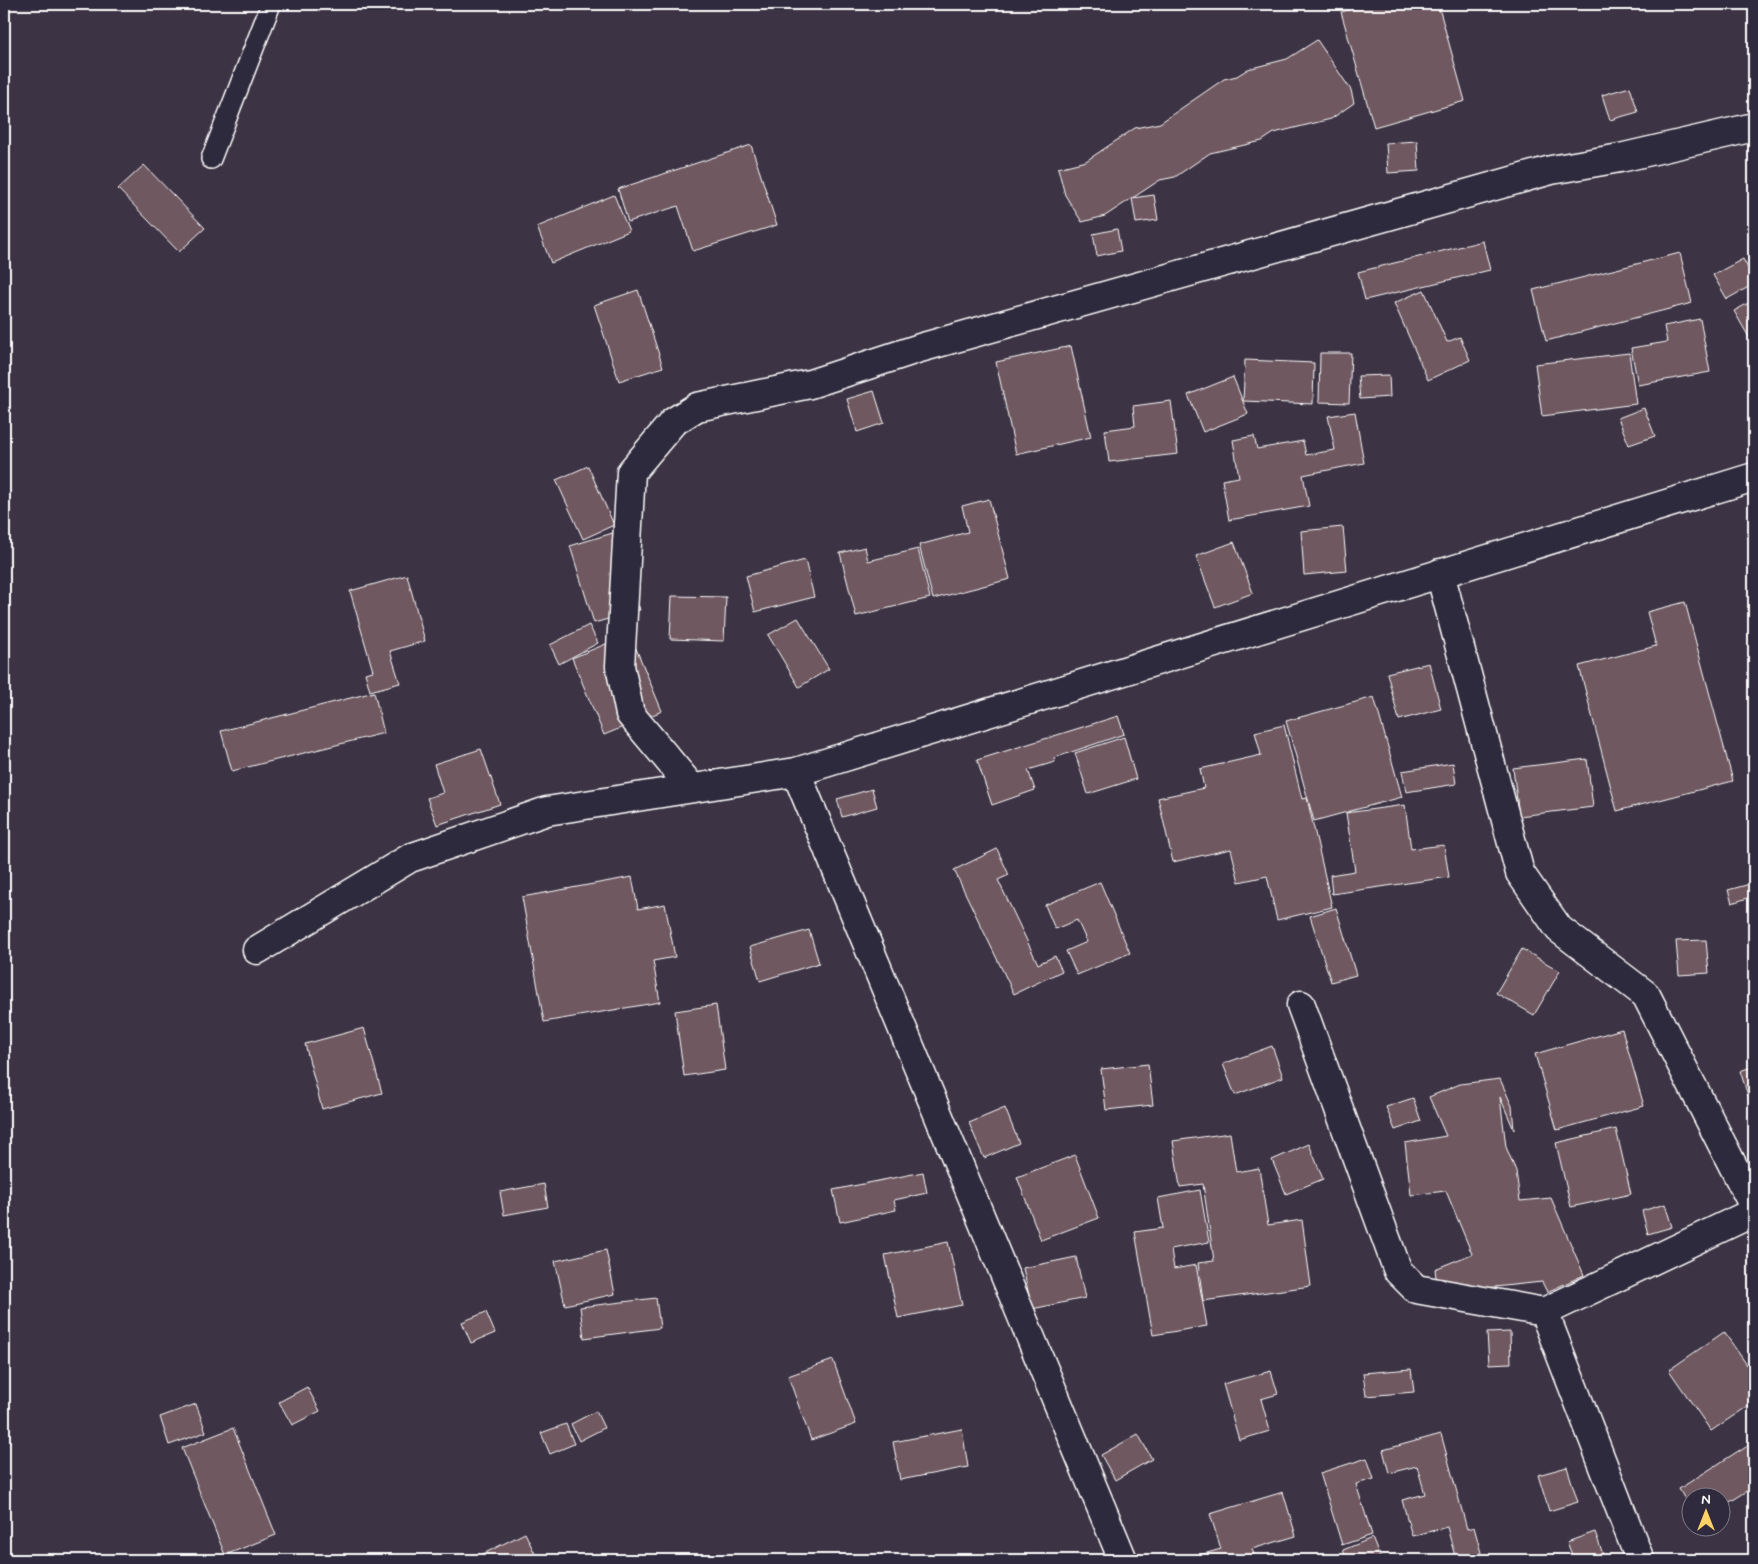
<svg xmlns="http://www.w3.org/2000/svg" width="1758" height="1564" viewBox="0 0 1758 1564" font-family="Mynerve,sans-serif">
<style>
.building{fill:#6f5860;stroke:#fff}
.lines{fill:none;stroke-linecap:round;stroke-linejoin:round}
.service-casing{stroke:#fff;stroke-width:22}
.minor-casing{stroke:#fff;stroke-width:31}
.service{stroke:#2f2a3d;stroke-width:19}
.minor{stroke:#2f2a3d;stroke-width:28}
</style>
<rect width="100%" height="100%" fill="#3c3344"/>
<filter id="ink" filterUnits="userSpaceOnUse"><feTurbulence type="fractalNoise" baseFrequency=".02" numOctaves="2"/><feDisplacementMap in="SourceGraphic" scale="10" xChannelSelector="R" yChannelSelector="G"/><feConvolveMatrix kernelMatrix="1 2 1 2 8 2 1 2 1" color-interpolation-filters="sRGB"/></filter>
<g filter="url(#ink)">
<!-- building -->
<path class="building" d="M1372,4H1438L1465,101L1374,127L1341,12Z
M1317,40L1351,90L1354,103L1331,119L1274,133L1262,141L1210,153L1175,177L1160,180L1105,216L1082,222L1065,195L1058,168L1086,161L1135,128L1160,123L1224,79L1237,76L1248,69L1287,59Z
M1630,87L1638,112L1610,120L1602,95Z
M1417,141L1419,171L1388,173L1386,143Z
M751,145L777,225L693,251L678,206L628,222L618,189Z
M144,165L205,228L179,252L118,189Z
M614,195L629,231L551,263L537,227Z
M1154,195L1158,220L1136,223L1132,198Z
M1117,229L1121,251L1097,256L1093,234Z
M1483,241L1490,270L1365,300L1358,272Z
M1680,253L1692,303L1546,341L1533,290Z
M1743,259L1754,279V284L1727,299L1713,275Z
M638,290L663,367L619,381L594,305Z
M1424,290L1447,342L1460,337L1470,360L1428,380L1394,303Z
M1754,300V346L1734,311Z
M1700,319L1710,372L1638,385L1631,348L1667,342L1664,326Z
M1071,346L1091,437L1016,454L996,362Z
M1320,353H1351L1349,403L1319,402Z
M1629,353L1636,404L1542,416L1535,364Z
M1245,360L1314,363L1313,404L1243,401Z
M1389,375L1390,397L1360,399L1358,376Z
M1233,377L1248,414L1203,432L1188,395Z
M874,391L884,423L857,432L847,399Z
M1171,401L1178,454L1109,462L1105,430L1135,426L1133,406Z
M1644,408L1655,436L1629,445L1618,418Z
M1355,412L1364,463L1303,475L1309,506L1229,520L1222,480L1239,477L1233,440L1254,436L1257,449L1303,441L1306,455L1335,450L1328,416Z
M588,466L614,525L583,539L556,480Z
M989,499L1010,579L933,599L919,545L968,532L962,506Z
M1343,527L1347,571L1304,575L1301,531Z
M616,532L640,610L594,623L570,546Z
M1234,542L1253,593L1215,607L1196,556Z
M865,547L868,561L918,549L930,598L856,616L840,553Z
M805,560L814,597L755,612L746,576Z
M407,575L425,641L390,651L400,683L370,691L365,673L373,671L350,591Z
M672,596L726,597L724,641L670,639Z
M1685,602L1733,781L1617,811L1579,666L1656,646L1647,612Z
M798,618L829,669L799,687L768,635Z
M589,625L598,643L559,664L550,645Z
M630,634L662,711L604,735L572,658Z
M1429,663L1441,709L1399,720L1387,673Z
M374,692L384,733L232,771L221,731Z
M1374,697L1402,797L1314,821L1286,721Z
M1118,716L1124,734L1054,758L1055,762L1028,770L1035,790L992,805L977,760Z
M1284,725L1302,799L1307,798L1332,907L1277,920L1267,876L1239,882L1231,849L1173,862L1158,798L1204,788L1200,769L1261,755L1255,732Z
M1124,737L1136,779L1088,794L1075,753Z
M481,749L500,804L437,825L427,798L443,793L434,764Z
M1587,759L1593,807L1519,816L1513,768Z
M1453,763L1456,784L1406,792L1402,771Z
M872,789L877,807L842,817L837,799Z
M1405,805L1411,849L1444,845L1449,877L1332,894L1330,875L1355,871L1346,813Z
M997,849L1009,875L998,880L1038,964L1055,956L1062,971L1014,994L954,870Z
M632,877L638,909L665,904L675,957L653,961L660,1002L544,1022L522,897Z
M1100,882L1130,953L1077,975L1066,951L1087,942L1077,920L1055,929L1045,905Z
M1754,883V896L1732,903L1728,890Z
M1336,908L1356,975L1331,982L1310,916Z
M809,930L819,963L760,981L750,947Z
M1706,940L1709,973L1679,975L1676,941Z
M1522,949L1560,971L1534,1015L1496,993Z
M716,1005L725,1070L684,1076L675,1011Z
M364,1028L382,1093L322,1109L305,1044Z
M1622,1029L1644,1106L1557,1130L1535,1054Z
M1272,1046L1283,1077L1235,1095L1223,1064Z
M1148,1064L1153,1105L1106,1110L1101,1069Z
M1754,1066V1114L1740,1071Z
M1500,1079L1512,1106L1514,1130L1500,1097L1506,1147L1516,1171L1520,1201L1551,1198L1584,1275L1547,1292L1542,1282L1438,1293L1435,1269L1472,1254L1446,1191L1411,1195L1405,1143L1446,1136L1429,1097L1460,1084Z
M1413,1098L1421,1121L1395,1130L1386,1107Z
M1005,1108L1019,1143L984,1158L969,1123Z
M1616,1129L1631,1194L1571,1207L1556,1143Z
M1230,1133L1236,1172L1259,1168L1268,1225L1302,1220L1311,1286L1203,1301L1198,1263L1214,1261L1203,1184L1180,1187L1173,1141Z
M1309,1144L1323,1179L1286,1194L1272,1160Z
M1075,1155L1099,1218L1041,1240L1017,1177Z
M923,1172L927,1193L894,1200L896,1210L840,1222L833,1190Z
M544,1184L548,1207L504,1215L500,1192Z
M1200,1190L1209,1242L1171,1249L1174,1269L1196,1265L1207,1326L1153,1335L1135,1232L1163,1228L1158,1198Z
M1665,1204L1672,1227L1648,1234L1642,1211Z
M948,1242L962,1305L898,1318L885,1255Z
M606,1250L615,1294L565,1305L555,1261Z
M1076,1257L1085,1298L1032,1309L1023,1268Z
M656,1298L660,1328L584,1338L580,1307Z
M486,1312L495,1333L471,1343L462,1322Z
M1510,1332L1511,1363L1489,1364L1487,1333Z
M1724,1332L1754,1375V1402L1711,1431L1669,1370Z
M833,1360L856,1424L811,1440L788,1376Z
M1411,1369L1414,1392L1366,1396L1363,1373Z
M1271,1371L1278,1394L1261,1399L1270,1431L1239,1440L1223,1384Z
M307,1387L320,1411L292,1425L279,1402Z
M196,1404L206,1432L169,1445L160,1417Z
M596,1411L604,1428L579,1441L571,1424Z
M566,1424L574,1444L550,1454L541,1433Z
M233,1428L276,1535L225,1555L182,1448Z
M962,1429L968,1467L900,1480L893,1442Z
M1138,1434L1152,1459L1115,1480L1101,1455Z
M1441,1434L1467,1529L1474,1527L1483,1560H1456L1447,1527L1412,1536L1402,1500L1425,1494L1417,1466L1389,1473L1383,1450Z
M1754,1441V1487L1720,1508V1496H1690V1508L1679,1489Z
M1367,1458L1374,1479L1356,1484L1372,1535L1342,1545L1320,1473Z
M1567,1467L1578,1502L1549,1511L1538,1475Z
M1283,1492L1296,1536L1252,1549L1256,1560H1202L1200,1555L1221,1549L1210,1514Z
M1595,1532L1605,1560H1574L1567,1542Z
M525,1533L538,1560H483L481,1555Z
M1372,1538L1381,1560H1347L1343,1550Z"/>
<g class="lines">
<!-- service casing -->
<g class="service-casing">
<path id="service" d="M211,159L271,4"/>
</g>
<!-- minor casing -->
<g class="minor-casing">
<path id="minor" d="M1440,573L1520,873L1559,929L1646,995L1754,1207
M692,788L630,714L620,666L631,472L673,422L697,407L810,384L920,348L1551,170L1620,158L1754,127
M257,950L410,858L547,811L796,772
M1301,1005L1398,1271L1416,1289L1544,1312L1754,1212
M1544,1312L1640,1560
M1123,1560L796,772L1754,477"/>
</g>
<!-- service -->
<use href="#service" class="service"/>
<!-- minor -->
<use href="#minor" class="minor"/>
</g>
</g>
<!-- margin -->
<rect width="1758" height="1564" fill="none" stroke="#2f2a3d" stroke-width="20"/>
<rect x="10" y="10" width="1738" height="1544" fill="none" stroke="#fff" stroke-width="2" filter="url(#ink)"/>
<!-- north arrow -->
<g transform="translate(1706 1512)"><circle r="24" fill="#2f2a3d" stroke="#827f8b"/>
<path d="M0-4L9 19L0 12L-9 19Z" fill="#ffd166"/>
<text y="-8" font-size="14" font-weight="bold" text-anchor="middle" fill="#ffffff">N</text>
</g>
</svg>
